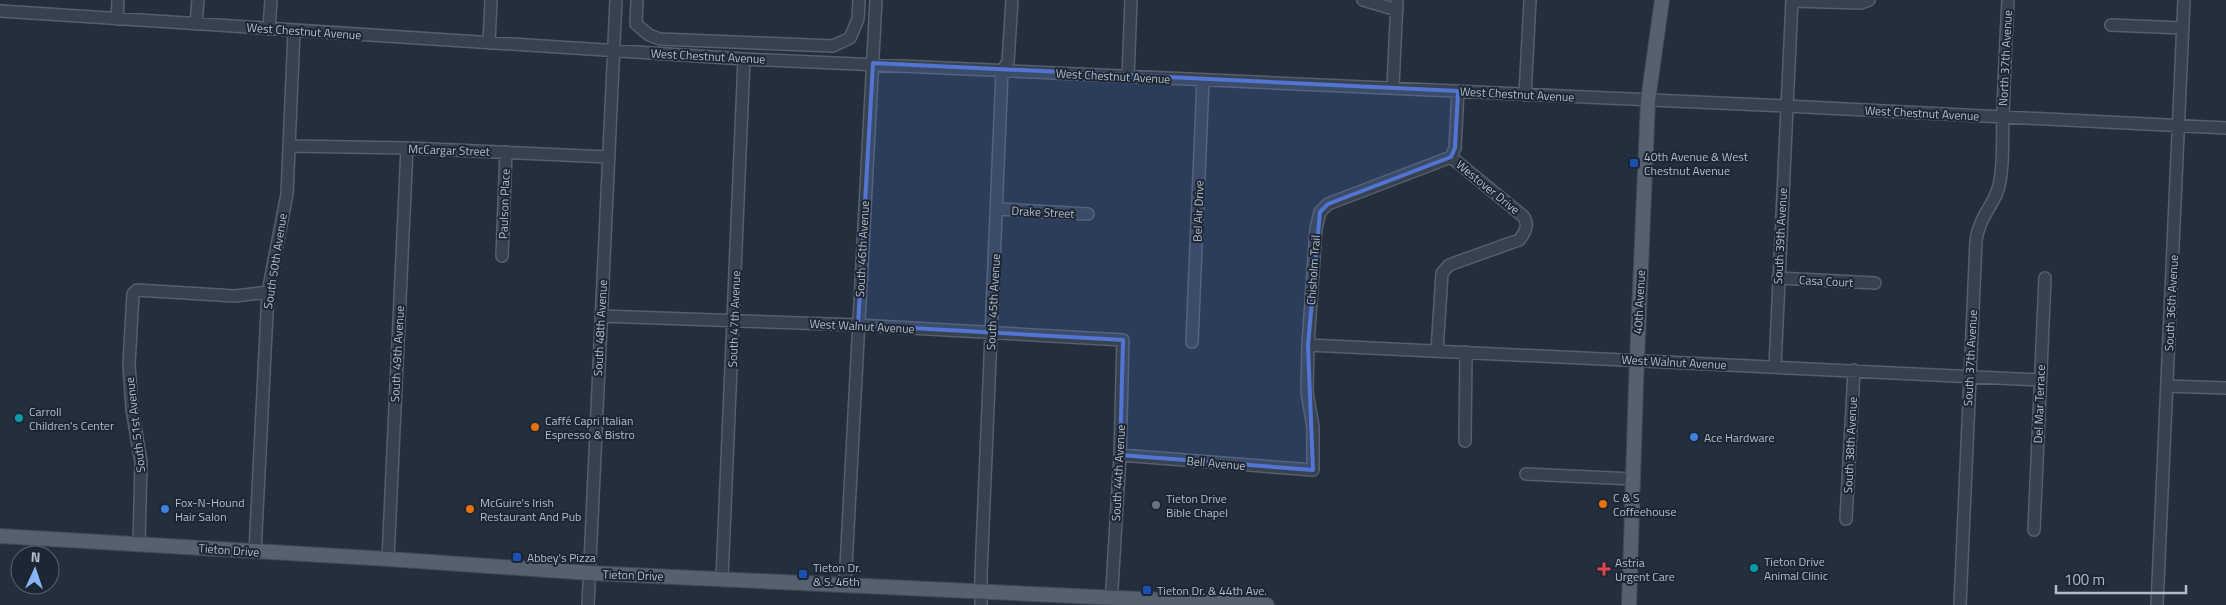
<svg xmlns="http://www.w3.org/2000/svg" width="2226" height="605" viewBox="0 0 2226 605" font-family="'Titillium Web',sans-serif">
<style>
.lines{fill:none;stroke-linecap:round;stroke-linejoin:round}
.minor-casing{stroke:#565f6c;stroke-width:14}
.major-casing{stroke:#414a57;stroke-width:16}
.minor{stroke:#38414e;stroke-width:11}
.major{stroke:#56606e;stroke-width:14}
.marked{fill:#5274d3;fill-opacity:0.2;stroke:#5274d3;stroke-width:4;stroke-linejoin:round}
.transit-dot{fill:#1a4fb4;stroke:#1d2633;stroke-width:2}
.culture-dot{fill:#0f9aa8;stroke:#1d2633;stroke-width:2}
.food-dot{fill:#e8710a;stroke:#1d2633;stroke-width:2}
.shop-dot{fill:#3f7fe0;stroke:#1d2633;stroke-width:2}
.worship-dot{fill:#6b7280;stroke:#1d2633;stroke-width:2}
.health-dot{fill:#e0444e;stroke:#1d2633;stroke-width:2}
.labels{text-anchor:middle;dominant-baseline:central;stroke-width:4;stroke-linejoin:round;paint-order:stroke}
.street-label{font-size:12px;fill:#b4bcc9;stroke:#1d2633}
.poi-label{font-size:12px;fill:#b4bcc9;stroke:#1d2633;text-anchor:start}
</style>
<rect width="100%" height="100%" fill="#242f3e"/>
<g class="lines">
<!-- minor casing -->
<g class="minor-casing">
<path id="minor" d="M637,0L636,24L649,35L660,39L833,46L850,38L858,19L859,0
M1363,0L1397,10
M1792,1L1861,3L1869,0
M0,11L744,59L1786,106L2226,128
M117,19L118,0
M196,24L198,0
M2111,25L2182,28
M269,29L271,0
M489,43L491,0
M1128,77L1131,0
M1393,87L1397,0
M1525,95L1530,0
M290,146L407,148L608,157
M1451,157L1455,148L1458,91
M998,209L1088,214
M502,256L506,152
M1778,278L1875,283
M601,316L858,325L1123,340L1120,455L1111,605
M1192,342L1203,80
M1308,345L2040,380
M1437,351L1442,273L1449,265L1519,240C1525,233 1530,225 1523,216L1451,157
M1775,367L1792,0
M2167,386L2226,388
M1465,441L1466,352
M1120,455L1313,470V427L1307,392L1308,345L1316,229L1320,212L1328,204L1451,157
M1526,474L1633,479
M1846,519L1854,370
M2034,530L2045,278
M139,544L141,462L132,409L129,364L133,294L137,290L235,296L268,292
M255,552L268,292L287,194L294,31
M388,559L407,148
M722,579L744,59
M845,585L876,0
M588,605L616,0
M981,605V574L1002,71L1008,62L1012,0
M1960,605L1976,241C1979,215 1997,203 2000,181C2004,159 2002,138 2003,116C2004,77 2006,39 2008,0
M2157,605L2184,0"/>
</g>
<!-- major casing -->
<g class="major-casing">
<path id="major" d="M0,536L388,559L590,573L1267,605
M1629,605L1636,384L1648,100L1662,0"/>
</g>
<!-- minor -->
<use href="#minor" class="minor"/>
<!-- major -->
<use href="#major" class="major"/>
</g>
<!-- marked area -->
<path class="marked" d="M873,63L1458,91L1455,148L1451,157L1328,204L1320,212L1308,345L1313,470L1120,455L1123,340L858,325Z"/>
<!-- markers -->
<g class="transit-dot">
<rect x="1629" y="158" width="10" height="10" rx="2.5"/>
<rect x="512" y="552" width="10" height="10" rx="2.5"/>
<rect x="798" y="569" width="10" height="10" rx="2.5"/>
<rect x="1142" y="585" width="10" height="10" rx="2.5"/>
</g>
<g class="culture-dot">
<circle cx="19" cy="418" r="5"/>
<circle cx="1754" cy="568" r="5"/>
</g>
<g class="food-dot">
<circle cx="535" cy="427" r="5"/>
<circle cx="1603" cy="504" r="5"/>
<circle cx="470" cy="509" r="5"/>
</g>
<g class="shop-dot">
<circle cx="1694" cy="437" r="5"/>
<circle cx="165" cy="509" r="5"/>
</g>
<circle class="worship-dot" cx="1156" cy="505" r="5"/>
<path class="health-dot" d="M1601.5 561.5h5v5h5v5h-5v5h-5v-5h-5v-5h5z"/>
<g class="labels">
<!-- street labels -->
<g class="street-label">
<text transform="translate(304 31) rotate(4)">West Chestnut Avenue</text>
<text transform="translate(708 56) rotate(3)">West Chestnut Avenue</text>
<text transform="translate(2005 58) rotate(-87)">North 37th Avenue</text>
<text transform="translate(1113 76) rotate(3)">West Chestnut Avenue</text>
<text transform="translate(1517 94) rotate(3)">West Chestnut Avenue</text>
<text transform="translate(1922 113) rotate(3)">West Chestnut Avenue</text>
<text transform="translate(449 150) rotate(2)">McCargar Street</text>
<text transform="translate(1488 187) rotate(39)">Westover Drive</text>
<text transform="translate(504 204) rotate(-88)">Paulson Place</text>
<text transform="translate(1198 211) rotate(-88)">Bel Air Drive</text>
<text transform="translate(1043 212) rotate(3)">Drake Street</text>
<text transform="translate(1780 236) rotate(-87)">South 39th Avenue</text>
<text transform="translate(862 249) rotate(-87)">South 46th Avenue</text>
<text transform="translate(275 261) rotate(-81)">South 50th Avenue</text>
<text transform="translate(1313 270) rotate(-86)">Chisholm Trail</text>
<text transform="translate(1826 281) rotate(3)">Casa Court</text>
<text transform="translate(993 302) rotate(-87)">South 45th Avenue</text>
<text transform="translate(1639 302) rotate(-87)">40th Avenue</text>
<text transform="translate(2171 303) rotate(-87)">South 36th Avenue</text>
<text transform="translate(734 319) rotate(-88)">South 47th Avenue</text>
<text transform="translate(862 326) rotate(3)">West Walnut Avenue</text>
<text transform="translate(600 328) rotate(-87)">South 48th Avenue</text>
<text transform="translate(397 354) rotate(-87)">South 49th Avenue</text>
<text transform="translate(1970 358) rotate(-87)">South 37th Avenue</text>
<text transform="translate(1674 362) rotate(3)">West Walnut Avenue</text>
<text transform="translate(2039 404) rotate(-88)">Del Mar Terrace</text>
<text transform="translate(135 425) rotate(-97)">South 51st Avenue</text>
<text transform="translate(1850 445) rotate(-87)">South 38th Avenue</text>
<text transform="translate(1216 463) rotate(5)">Bell Avenue</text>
<text transform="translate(1118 473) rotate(-87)">South 44th Avenue</text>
<text transform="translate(229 550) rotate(4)">Tieton Drive</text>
<text transform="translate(633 575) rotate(2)">Tieton Drive</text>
</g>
<!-- poi labels -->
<g class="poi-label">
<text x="1644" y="156">40th Avenue &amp; West<tspan x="1644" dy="14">Chestnut Avenue</tspan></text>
<text x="29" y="411">Carroll<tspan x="29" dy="14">Children's Center</tspan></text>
<text x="545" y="420">Caffé Capri Italian<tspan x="545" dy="14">Espresso &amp; Bistro</tspan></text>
<text x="1704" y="437">Ace Hardware</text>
<text x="1613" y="497">C &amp; S<tspan x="1613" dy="14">Coffeehouse</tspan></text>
<text x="1166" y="498">Tieton Drive<tspan x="1166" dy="14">Bible Chapel</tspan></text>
<text x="175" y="502">Fox-N-Hound<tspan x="175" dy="14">Hair Salon</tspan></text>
<text x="480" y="502">McGuire's Irish<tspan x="480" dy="14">Restaurant And Pub</tspan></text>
<text x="527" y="557">Abbey's Pizza</text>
<text x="1764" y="561">Tieton Drive<tspan x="1764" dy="14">Animal Clinic</tspan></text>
<text x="1615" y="562">Astria<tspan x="1615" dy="14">Urgent Care</tspan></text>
<text x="813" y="567">Tieton Dr.<tspan x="813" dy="14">&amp; S. 46th</tspan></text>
<text x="1157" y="590">Tieton Dr. &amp; 44th Ave.</text>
</g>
</g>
<!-- north arrow -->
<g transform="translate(35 570) rotate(3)"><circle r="24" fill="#1d2633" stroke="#59626f"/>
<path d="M0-4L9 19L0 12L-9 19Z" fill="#8ab4f8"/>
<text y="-8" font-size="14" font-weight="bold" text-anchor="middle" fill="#b4bcc9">N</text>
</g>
<!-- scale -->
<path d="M2056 585v8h130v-8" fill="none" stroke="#b4bcc9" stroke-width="2.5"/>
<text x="2064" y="585" font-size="15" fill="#b4bcc9" stroke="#1d2633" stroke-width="4" paint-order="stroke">100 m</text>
</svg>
